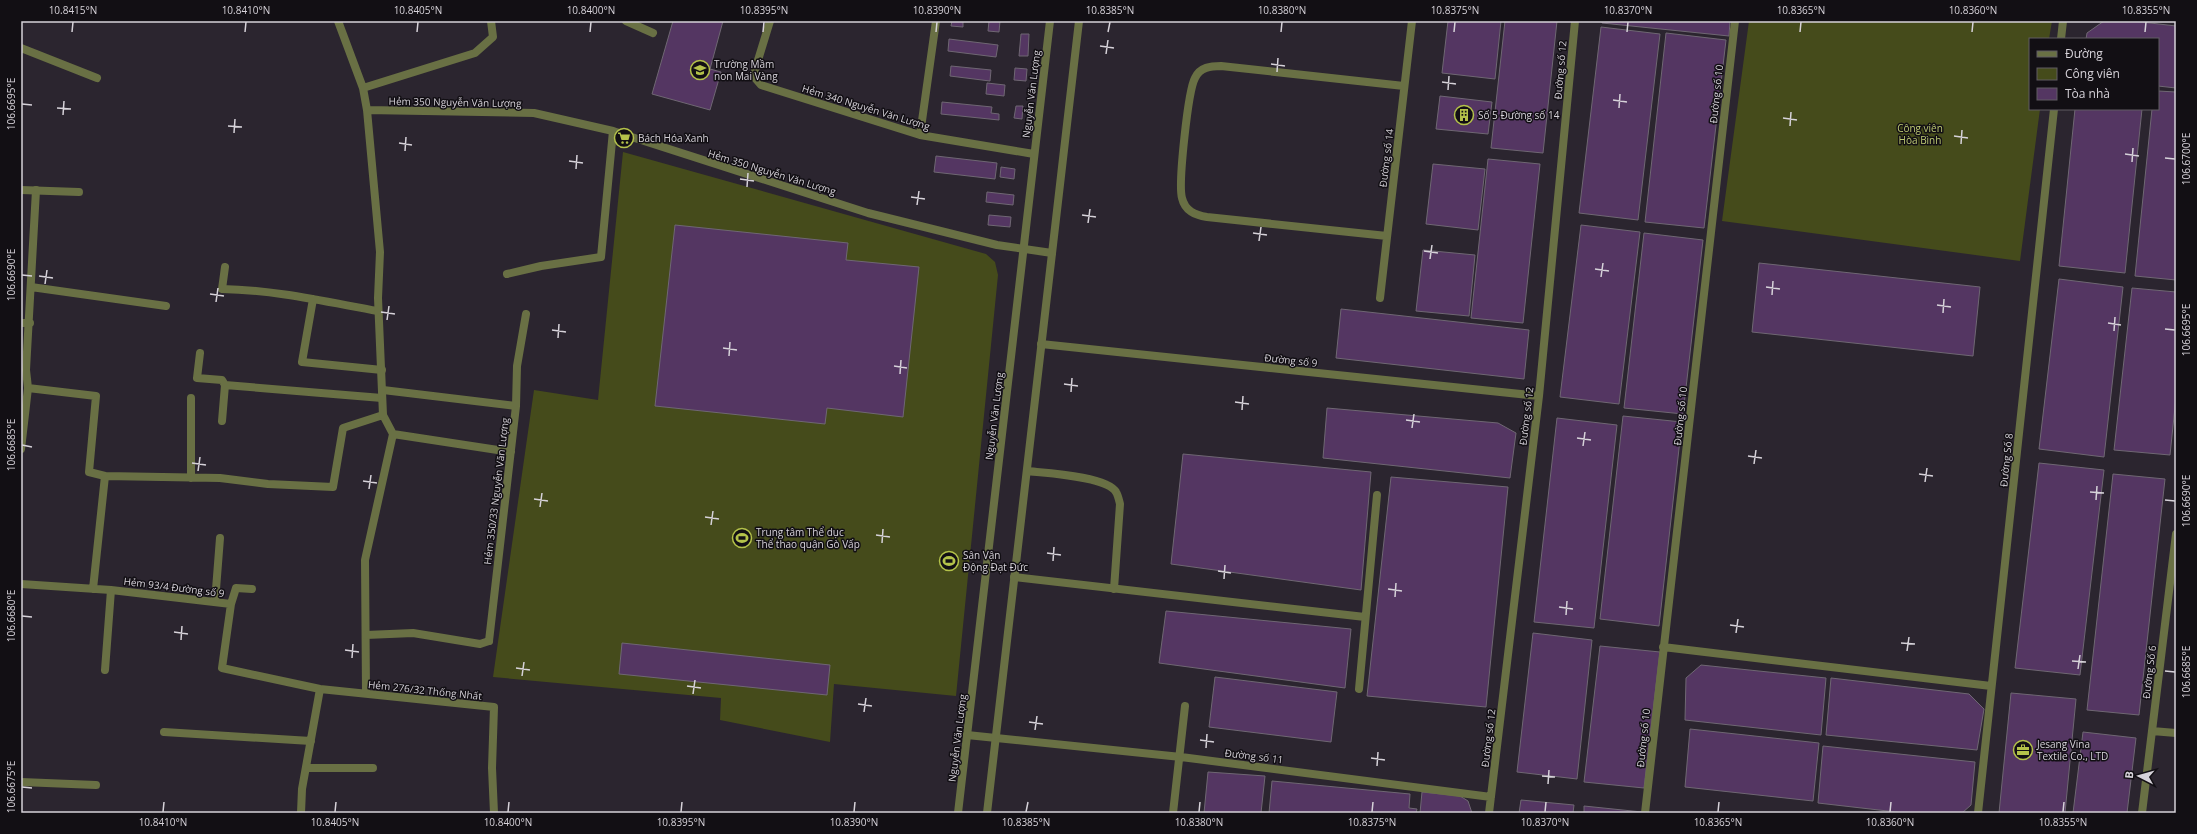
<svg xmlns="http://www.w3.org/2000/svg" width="2197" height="834" viewBox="0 0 2197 834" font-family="'Open Sans',sans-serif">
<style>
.green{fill:#454b1b}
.building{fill:#543662;stroke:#6f6773}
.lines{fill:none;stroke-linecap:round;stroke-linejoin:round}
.service{stroke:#697044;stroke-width:8}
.minor{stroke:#697044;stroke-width:8}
.tertiary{stroke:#697044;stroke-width:8}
.ticks{fill:none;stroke:#d6d2d9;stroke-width:1.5}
.labels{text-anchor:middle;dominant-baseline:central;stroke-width:3;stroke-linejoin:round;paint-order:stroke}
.poi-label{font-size:10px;fill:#d6d2d9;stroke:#120f14;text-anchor:start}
.street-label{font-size:10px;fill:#d6d2d9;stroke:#120f14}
.park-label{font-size:10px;fill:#beca74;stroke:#120f14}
.neatline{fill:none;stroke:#d6d2d9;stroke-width:1.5}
.ticks-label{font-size:10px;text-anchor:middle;fill:#d6d2d9}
</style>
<rect width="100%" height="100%" fill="#2b252f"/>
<!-- green -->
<path class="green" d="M1749,21H2052L2049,39H2030V109H2040L2020,261L1722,221Z
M623,152L986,254L995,262L998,275L956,696L834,684L830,742L720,720L721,698L493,677L534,390L598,400Z"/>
<!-- building -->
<path class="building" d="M673,21H723L710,69L721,72L710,110L652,94Z
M952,21H963V27L951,26Z
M989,21H1000L999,32L988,31Z
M1448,21H1501L1495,79L1442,73Z
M1505,21H1557L1543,153L1491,148Z
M1602,21H1730L1729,36L1602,23Z
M2104,21H2133L2176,26V88L2158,86V39H2086L2087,33Z
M1601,27L1660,34L1638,220L1579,213Z
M1666,33L1726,40L1704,228L1645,222Z
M1021,34H1029L1028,56H1019Z
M949,39L998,45L996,57L948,51Z
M951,66L991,70L990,81L950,76Z
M1015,68L1027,69L1026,81L1014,80Z
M987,83L1005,85L1004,96L986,94Z
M2158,91L2176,92V280L2135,276L2152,109H2158Z
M1440,96L1492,102L1488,134L1436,129Z
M942,102L992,107L991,113L999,114V120L941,114Z
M1016,106H1023L1022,119L1014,118Z
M2075,109H2142L2125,273L2059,266Z
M936,156L997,163L995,179L934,172Z
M1488,159L1540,164L1523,323L1471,318Z
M1433,164L1485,169L1478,230L1426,224Z
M1001,167L1015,169L1014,179L1000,177Z
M987,192L1014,195L1013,205L986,202Z
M989,215L1011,217L1010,227L988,225Z
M675,225L848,243L846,260L919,267L903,417L827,408L825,424L655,406Z
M1581,225L1640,232L1619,404L1560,397Z
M1644,233L1703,240L1683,414L1624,408Z
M1423,250L1475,255L1469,316L1416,311Z
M1759,263L1980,287L1973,356L1752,332Z
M2059,279L2123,287L2104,457L2039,449Z
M2132,288L2176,292V397L2170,455L2114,450Z
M1341,309L1529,330L1524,379L1336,358Z
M1327,408L1498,423L1516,433L1510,478L1323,458Z
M1623,416L1682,422L1659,626L1600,619Z
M1557,418L1617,425L1594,628L1534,622Z
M1183,454L1371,472L1361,590L1171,564Z
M2039,463L2104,470L2080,675L2015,668Z
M2113,474L2165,479L2139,715L2087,710Z
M1391,477L1508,487L1486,707L1367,696Z
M1166,611L1351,629L1345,688L1159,663Z
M1533,633L1592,640L1577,779L1517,772Z
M622,643L830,665L827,695L619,674Z
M1600,646L1660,652L1644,788L1584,782Z
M1701,665L1826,678L1821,735L1685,720L1686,678Z
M1215,677L1337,692L1331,742L1209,727Z
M1831,678L1969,694L1984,709L1977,750L1826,735Z
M2011,693L2076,699L2065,813H1999Z
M1690,729L1819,743L1813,801L1685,787Z
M2083,732L2136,738L2127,813H2073Z
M1823,746L1975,762L1971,805L1962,813H1905L1818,803Z
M1208,772L1265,776L1261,813H1204Z
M1272,781L1410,794L1409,808L1417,809L1416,813H1269Z
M1422,792L1460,796L1468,801L1472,813H1420Z
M1521,800L1574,805L1573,813H1519Z
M1584,806L1642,812L1584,813Z"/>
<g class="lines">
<!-- service -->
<path class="service" d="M626,21L653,33
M21,48L97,78
M225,267L222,289C275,290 327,302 378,311
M31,287L166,306
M313,299L302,362L382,370
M21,323H30
M200,353L197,378L222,380L225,385L382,398
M28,388L96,396L89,472L105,476L93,589
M383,390L516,406L489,641
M191,398V478
M516,406L517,366L526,314
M222,421L225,385
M393,434L511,452
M21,449L28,388L26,370L36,190
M1027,471C1045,473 1107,476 1116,492C1118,495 1119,500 1120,504L1114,589
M105,476L220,478L268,484L333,487L343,428L383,415L393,434L365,560L366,693
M1014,577L1365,617
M21,584L111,590L231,604L222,668L320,689L494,707L492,768L494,813
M215,602L220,538
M231,604L236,588L252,589
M105,670L111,590
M1359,689L1377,495
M164,732L311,741
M306,768H373
M21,782L96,785
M301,813L302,789L320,689"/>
<!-- minor -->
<path class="minor" d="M338,21L363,88L367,110L380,252L378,298L383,415
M770,21L755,70V78L761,85L920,135L1034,154
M2061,39L2063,21
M363,88L475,53L493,37L491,21
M367,110L534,113L613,131L868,213L997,245L1052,253
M920,135L936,21
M21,190L79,192
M1387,236L1207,217C1195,215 1185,211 1182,198C1178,184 1188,91 1195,78C1200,67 1211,66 1221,66L1404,86
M507,274L541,266L601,257L613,131
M1380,298L1412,21
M1041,344L1539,396
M366,635L413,633L480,644L489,641
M1663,647L1991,686
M2152,731L2176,733
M967,735L1181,757L1491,797
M1173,813L1185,706
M1489,813L1539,396L1575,21
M1645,813L1735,21
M1978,813L2054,109
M2142,813L2176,534"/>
<!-- tertiary -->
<path class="tertiary" d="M958,813L1050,21
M987,813L1079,21"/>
</g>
<!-- ticks -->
<path class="ticks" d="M72,32L73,22M245,32L246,22M417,32L418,22M590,32L591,22M763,32L764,22M936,32L937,22M1108,32L1110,22M1281,32L1282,22M1454,32L1455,22M1627,32L1628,22M1800,32L1801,22M1972,32L1973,22M2145,32L2146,22M1100,46L1114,48M1106,54L1108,40M1271,64L1285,66M1277,72L1278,58M1442,82L1456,84M1448,90L1449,76M1613,100L1627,102M22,104L32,105M57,108L71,109M1619,108L1620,94M63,115L64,101M1783,118L1797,120M228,126L242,127M1790,126L1791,112M234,133L235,119M1954,136L1968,138M399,143L412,145M1961,144L1962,130M405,151L406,137M2125,154L2139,156M2165,158L2175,159M569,161L583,163M2132,162L2133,148M576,169L577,155M740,179L754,181M747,187L748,173M911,197L925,199M917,205L919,191M1082,215L1096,217M1088,223L1090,209M1253,233L1267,235M1259,241L1261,227M1424,251L1438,253M1430,259L1432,245M1595,269L1609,271M22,275L32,276M39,276L53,278M1601,277L1603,263M45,284L47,270M1766,287L1780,289M210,294L224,296M1772,295L1773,281M216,302L218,288M1937,305L1951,307M381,312L395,314M1943,313L1944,299M387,320L389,306M2108,323L2121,325M2165,329L2175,330M552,330L566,332M2114,331L2115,317M558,338L559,324M723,348L737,350M729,356L730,342M894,366L907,368M900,374L901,360M1064,384L1078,386M1071,392L1072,378M1235,402L1249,404M1242,410L1243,396M1406,420L1420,422M1412,428L1414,414M1577,438L1591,440M22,445L32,447M1583,446L1585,432M1748,456L1762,458M192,463L206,465M1754,464L1756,450M198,471L200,457M1919,474L1933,476M363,481L377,483M1925,482L1927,468M369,489L371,475M2090,492L2104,493M534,499L548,501M2096,500L2097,486M2165,500L2175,501M540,507L542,493M705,517L719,519M711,525L713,511M876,535L890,537M882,543L883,529M1047,553L1061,555M1053,561L1054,547M1218,571L1231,573M1224,579L1225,565M1388,589L1402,591M1395,597L1396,583M1559,607L1573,609M1566,615L1567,601M22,616L32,617M1730,625L1744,627M174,632L188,634M1736,633L1738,619M181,640L182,626M1901,643L1915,644M345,650L359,652M1907,651L1909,637M352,658L353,644M2072,661L2086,662M516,668L530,670M2078,669L2080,655M2165,671L2175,672M522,676L524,662M687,686L701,688M693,694L695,680M858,704L872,706M864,712L866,698M1029,722L1043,724M1035,730L1037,716M1200,740L1214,742M1206,748L1207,734M1371,758L1385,760M1377,766L1378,752M1542,776L1555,777M1548,784L1549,770M22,787L32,788M163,812L164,802M335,812L336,802M508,812L509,802M681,812L682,802M854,812L855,802M1026,812L1028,802M1199,812L1200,802M1372,812L1373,802M1545,812L1546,802M1718,812L1719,802M1890,812L1891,802M2063,812L2064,802"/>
<!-- icons -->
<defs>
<g id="school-ring" transform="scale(1)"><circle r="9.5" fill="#120f14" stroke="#b4c24a" stroke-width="1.5"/><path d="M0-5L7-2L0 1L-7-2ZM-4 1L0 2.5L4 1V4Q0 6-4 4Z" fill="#b4c24a"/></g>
<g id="building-ring" transform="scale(1)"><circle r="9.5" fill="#120f14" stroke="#b4c24a" stroke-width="1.5"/><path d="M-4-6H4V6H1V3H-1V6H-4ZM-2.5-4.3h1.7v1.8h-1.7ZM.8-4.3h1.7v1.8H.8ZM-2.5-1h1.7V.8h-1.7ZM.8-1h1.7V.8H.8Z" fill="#b4c24a"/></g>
<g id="supermarket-ring" transform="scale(1)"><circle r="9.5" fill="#120f14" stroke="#b4c24a" stroke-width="1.5"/><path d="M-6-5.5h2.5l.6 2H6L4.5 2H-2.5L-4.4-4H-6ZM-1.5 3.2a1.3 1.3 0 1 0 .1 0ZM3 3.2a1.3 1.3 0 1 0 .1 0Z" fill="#b4c24a"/></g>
<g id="stadium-ring" transform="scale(1)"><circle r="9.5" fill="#120f14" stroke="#b4c24a" stroke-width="1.5"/><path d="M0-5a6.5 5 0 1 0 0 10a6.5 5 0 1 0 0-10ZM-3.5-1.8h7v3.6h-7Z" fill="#b4c24a"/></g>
<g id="office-ring" transform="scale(1)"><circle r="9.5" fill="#120f14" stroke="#b4c24a" stroke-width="1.5"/><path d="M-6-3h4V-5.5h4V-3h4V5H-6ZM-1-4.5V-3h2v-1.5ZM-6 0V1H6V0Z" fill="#b4c24a"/></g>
</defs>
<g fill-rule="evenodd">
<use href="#school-ring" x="700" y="70"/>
<use href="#building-ring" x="1464" y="115"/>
<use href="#supermarket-ring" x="624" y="138"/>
<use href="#stadium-ring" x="742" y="538"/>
<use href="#stadium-ring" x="949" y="561"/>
<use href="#office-ring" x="2023" y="750"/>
</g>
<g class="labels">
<!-- poi labels -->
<g class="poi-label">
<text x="714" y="64">Trường Mầm<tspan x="714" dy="12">non Mai Vàng</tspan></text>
<text x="1478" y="115">Số 5 Đường số 14</text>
<text x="638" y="138">Bách Hóa Xanh</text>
<text x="756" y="532">Trung tâm Thể dục<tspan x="756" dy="12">Thể thao quận Gò Vấp</tspan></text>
<text x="963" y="555">Sân Vận<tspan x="963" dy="12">Động Đạt Đức</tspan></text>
<text x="2037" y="744">Jesang Vina<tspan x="2037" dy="12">Textile Co., LTD</tspan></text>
</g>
<!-- street labels -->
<g class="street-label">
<text transform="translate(1560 70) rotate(-85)">Đường số 12</text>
<text transform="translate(1031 94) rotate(-83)">Nguyễn Văn Lượng</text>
<text transform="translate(1716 94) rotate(-84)">Đường số 10</text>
<text transform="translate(455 102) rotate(1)">Hẻm 350 Nguyễn Văn Lượng</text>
<text transform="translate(866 107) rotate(17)">Hẻm 340 Nguyễn Văn Lượng</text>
<text transform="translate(1386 158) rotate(-83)">Đường số 14</text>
<text transform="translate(772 172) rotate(17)">Hẻm 350 Nguyễn Văn Lượng</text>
<text transform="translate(1291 360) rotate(6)">Đường số 9</text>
<text transform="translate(994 416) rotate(-83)">Nguyễn Văn Lượng</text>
<text transform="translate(1526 416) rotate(-83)">Đường số 12</text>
<text transform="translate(1680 416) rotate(-84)">Đường số 10</text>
<text transform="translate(2006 460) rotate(-84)">Đường Số 8</text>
<text transform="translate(496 491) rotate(-83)">Hẻm 350/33 Nguyễn Văn Lượng</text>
<text transform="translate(174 587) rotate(7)">Hẻm 93/4 Đường số 9</text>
<text transform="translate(2149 672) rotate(-83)">Đường Số 6</text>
<text transform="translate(425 690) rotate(6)">Hẻm 276/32 Thống Nhất</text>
<text transform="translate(957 738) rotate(-83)">Nguyễn Văn Lượng</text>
<text transform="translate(1488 738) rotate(-83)">Đường số 12</text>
<text transform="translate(1643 738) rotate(-84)">Đường số 10</text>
<text transform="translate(1254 756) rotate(7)">Đường số 11</text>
</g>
<!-- park labels -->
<g class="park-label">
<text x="1920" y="128">Công viên<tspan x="1920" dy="12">Hòa Bình</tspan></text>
</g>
</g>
<!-- border -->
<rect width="2197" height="834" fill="none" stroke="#120f14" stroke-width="44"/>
<!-- legend -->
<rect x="2029" y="38" width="130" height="72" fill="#120f14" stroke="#605d63"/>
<rect x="2037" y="51" width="20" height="6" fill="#697044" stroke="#605d63"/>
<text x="2065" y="58" font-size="12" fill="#d6d2d9">Đường</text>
<rect x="2037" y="68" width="20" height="12" fill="#454b1b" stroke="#605d63"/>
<text x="2065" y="78" font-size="12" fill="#d6d2d9">Công viên</text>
<rect x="2037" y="88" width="20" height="12" fill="#543662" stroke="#605d63"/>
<text x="2065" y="98" font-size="12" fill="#d6d2d9">Tòa nhà</text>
<!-- north arrow -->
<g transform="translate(2139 776) rotate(276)" stroke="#120f14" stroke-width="3" paint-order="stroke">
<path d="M0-3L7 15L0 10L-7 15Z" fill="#d6d2d9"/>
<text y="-6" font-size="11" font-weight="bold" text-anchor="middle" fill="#d6d2d9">B</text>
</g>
<rect x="22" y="22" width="2153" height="790" class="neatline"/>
<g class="ticks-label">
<text x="73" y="14">10.8415°N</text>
<text x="246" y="14">10.8410°N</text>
<text x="418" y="14">10.8405°N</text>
<text x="591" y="14">10.8400°N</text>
<text x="764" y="14">10.8395°N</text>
<text x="937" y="14">10.8390°N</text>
<text x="1110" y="14">10.8385°N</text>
<text x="1282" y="14">10.8380°N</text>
<text x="1455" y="14">10.8375°N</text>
<text x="1628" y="14">10.8370°N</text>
<text x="1801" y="14">10.8365°N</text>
<text x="1973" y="14">10.8360°N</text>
<text x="2146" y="14">10.8355°N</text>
<text transform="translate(11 104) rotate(-90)" y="4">106.6695°E</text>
<text transform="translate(2186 159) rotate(-90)" y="4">106.6700°E</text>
<text transform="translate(11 275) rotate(-90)" y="4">106.6690°E</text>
<text transform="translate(2186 330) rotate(-90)" y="4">106.6695°E</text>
<text transform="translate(11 445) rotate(-90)" y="4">106.6685°E</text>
<text transform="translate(2186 501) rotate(-90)" y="4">106.6690°E</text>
<text transform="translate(11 616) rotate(-90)" y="4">106.6680°E</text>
<text transform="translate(2186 672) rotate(-90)" y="4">106.6685°E</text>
<text transform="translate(11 787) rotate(-90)" y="4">106.6675°E</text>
<text x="163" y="826">10.8410°N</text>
<text x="335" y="826">10.8405°N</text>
<text x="508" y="826">10.8400°N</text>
<text x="681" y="826">10.8395°N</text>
<text x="854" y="826">10.8390°N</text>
<text x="1026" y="826">10.8385°N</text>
<text x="1199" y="826">10.8380°N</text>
<text x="1372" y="826">10.8375°N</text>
<text x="1545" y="826">10.8370°N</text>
<text x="1718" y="826">10.8365°N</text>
<text x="1890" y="826">10.8360°N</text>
<text x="2063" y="826">10.8355°N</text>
</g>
</svg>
